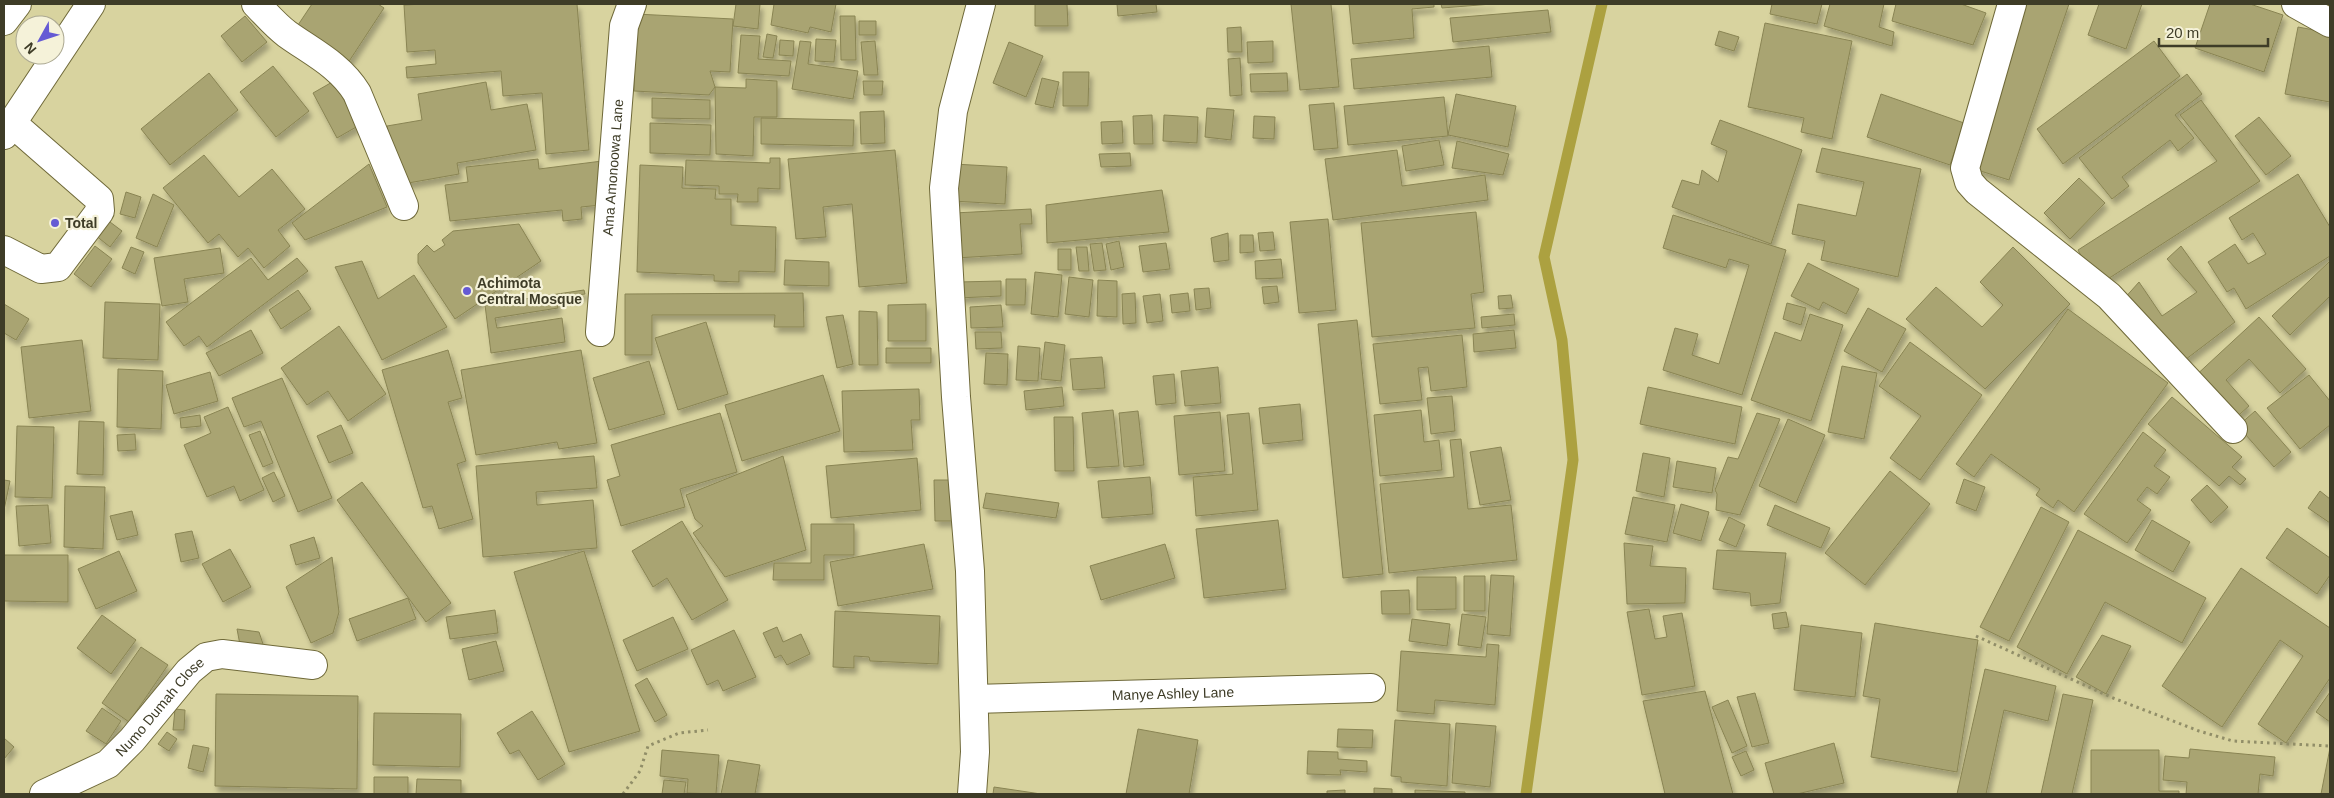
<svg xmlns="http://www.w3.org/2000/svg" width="2334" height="798" viewBox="0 0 2334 798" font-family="Helvetica,sans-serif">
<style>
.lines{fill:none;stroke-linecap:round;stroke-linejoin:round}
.stream{stroke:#aca140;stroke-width:11}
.building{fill:#a9a472;stroke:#898453;filter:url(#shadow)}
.minor-casing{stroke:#6f6939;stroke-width:30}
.highway-casing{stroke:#6f6939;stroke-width:30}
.path{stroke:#918e68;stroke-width:3;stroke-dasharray:2.5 4;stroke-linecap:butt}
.minor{stroke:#fff;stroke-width:28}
.highway{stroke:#fff;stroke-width:28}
.poi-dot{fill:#655ad4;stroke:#f5f2d9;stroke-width:2}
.labels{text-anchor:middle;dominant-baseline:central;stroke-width:4.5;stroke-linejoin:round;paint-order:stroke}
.street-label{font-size:14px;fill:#3e3c27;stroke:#f5f2d9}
.poi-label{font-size:14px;font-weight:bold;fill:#3e3c27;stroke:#f5f2d9;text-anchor:start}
</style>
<defs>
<filter id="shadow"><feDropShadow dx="3" dy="5.5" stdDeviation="2.5" flood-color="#0004"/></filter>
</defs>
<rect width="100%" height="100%" fill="#d8d39f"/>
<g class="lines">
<!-- stream -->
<path class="stream" d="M1526,794L1573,460L1562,340L1544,257L1602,4"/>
</g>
<!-- building -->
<path class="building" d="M312,4H378L384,8L344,69L292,34Z
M424,4H577L589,150L546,154L542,93L503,96L501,71L407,78L406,67L436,64L435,50L407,52L404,5Z
M736,4H760L758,29L733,26Z
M774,4H836L831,32L810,27L808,33L771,25Z
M1035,4H1067L1068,26H1035Z
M1117,4H1156L1157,12L1118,16Z
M1291,4H1331L1339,87L1300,90Z
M1349,4H1434V7L1412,9L1414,38L1353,44Z
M1441,4H1492L1442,8Z
M1772,4H1822L1817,24L1770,14Z
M1830,4H1884L1879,27L1894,32L1892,46L1824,26Z
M1896,4H1961L1986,13L1973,45L1892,21Z
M2026,4H2069L2009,180L1971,168Z
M2099,4H2142L2126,49L2088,35Z
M2210,4H2250L2283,15L2264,72L2195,48Z
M1548,10L1551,32L1453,42L1450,18Z
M636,14L733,19L730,72L710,71L715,87L709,95L634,91Z
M245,16L267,42L242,62L221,36Z
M840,16H855L856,60H841Z
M859,21H876V35H859Z
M1765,23L1852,41L1832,139L1801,132L1804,118L1748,107Z
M1241,27L1242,52H1228L1227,28Z
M2298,27L2330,33V102L2285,94Z
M1719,31L1739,37L1734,51L1715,45Z
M767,34L777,36L773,58L763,57Z
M741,35L760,36L758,59L791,61L789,76L738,73Z
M816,39L836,40L834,62L815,61Z
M780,40L794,41L793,56L779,55Z
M800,41L811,42L808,64L858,71L853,99L792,89Z
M875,41L878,75H864L861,42Z
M1273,41V62L1248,63L1247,42Z
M2154,41L2180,76L2063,164L2037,129Z
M1009,42L1043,56L1026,97L993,83Z
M1489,46L1492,77L1354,89L1351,59Z
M1240,58L1242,95L1230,96L1228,59Z
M273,66L309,111L276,137L240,92Z
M1063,72H1089L1088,106H1063Z
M209,73L238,110L170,165L141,129Z
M1287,73L1288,91L1251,92L1250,74Z
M2187,74L2202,94L2175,115L2194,138L2178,151L2170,140L2122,177L2129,186L2112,199L2079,158Z
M1042,78L1059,82L1053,108L1035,104Z
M746,79L777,81V117H754L753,156L716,154L715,87L746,88Z
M334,81L358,126L337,138L313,93Z
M863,81H883L882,95H864Z
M486,82L491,110L527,104L536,150L457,163L459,174L397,185L387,126L422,120L418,94Z
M1456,94L1516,106L1508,147L1448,135Z
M1881,94L1964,123L1950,165L1867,137Z
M1444,97L1448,136L1348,145L1344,106Z
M652,98L710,100V119L652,118Z
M2201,100L2260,181L2097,286L2078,250L2217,161L2180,115Z
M1334,103L1338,148L1314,150L1309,105Z
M1207,108L1234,110L1231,140L1205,137Z
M884,111L885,143L861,144L860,112Z
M1152,115L1153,144H1134L1133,116Z
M1164,115L1198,117L1197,143L1163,141Z
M1254,116L1275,117L1274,139L1253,138Z
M2259,117L2291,156L2266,175L2235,136Z
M761,118L854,120L853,146L761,144Z
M1720,120L1802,150L1771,244L1672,207L1682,180L1699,185L1702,170L1718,182L1727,151L1711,144Z
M1122,121L1123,143L1102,144L1101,122Z
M650,123L711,125L710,155L650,153Z
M1439,140L1444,165L1406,171L1402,146Z
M1457,141L1509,154L1503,175L1452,168Z
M1822,148L1921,169L1898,277L1821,260L1825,241L1792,234L1798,204L1856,216L1864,182L1816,172Z
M895,150L907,283L859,287L852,204L823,207L826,237L796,239L788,159Z
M1397,150L1402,186L1485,175L1488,200L1333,220L1325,159Z
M1130,153L1131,166L1101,167L1099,154Z
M204,155L239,197L272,169L305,209L278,230L290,246L264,268L248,248L238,257L219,234L208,243L163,188Z
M770,158H780V189L758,188V202H737L738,194H719V186L685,185L686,160L770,163Z
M538,159L539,169L610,160L601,205L581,207L582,219L563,221L562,210L450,221L445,185L468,182L466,167Z
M369,164L387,207L305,240L292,223Z
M954,164L1007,167L1005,204L952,201Z
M640,165L683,167L682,188L716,189L715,199H731V225L776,227L775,272L739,271V282L714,281V275L637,272Z
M2298,174L2330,227V256L2246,309L2234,288L2227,292L2208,262L2235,244L2248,264L2266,254L2253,233L2242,240L2229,218Z
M2079,178L2105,203L2070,239L2044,213Z
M1162,190L1169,232L1047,243L1046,205Z
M126,192L141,197L135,218L120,214Z
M153,194L174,205L157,247L136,238Z
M1031,209L1032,224H1020L1022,254L956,258L954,213Z
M1476,212L1484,292L1471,294L1475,328L1372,337L1361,223Z
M1673,215L1786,250L1742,395L1663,370L1675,328L1698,334L1692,355L1719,364L1749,265L1729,259L1726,268L1663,248Z
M106,219L122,231L110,247L95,235Z
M1328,219L1336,310L1299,313L1290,222Z
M519,224L541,261L455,319L418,263V254L427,245L434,252L445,245L442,240L453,231Z
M1273,232L1275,250L1260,251L1258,233Z
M1228,233L1229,260L1214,262L1211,238Z
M1240,235H1253L1254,252L1240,253Z
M1119,241L1124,267L1111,270L1106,244Z
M1102,243L1106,270L1094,271L1090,244Z
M1166,243L1170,269L1143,272L1139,246Z
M95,246L112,259L91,287L74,274Z
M2181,246L2235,322L2177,366L2123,300L2139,282L2162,316L2197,292L2167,259Z
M131,247L144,252L135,274L122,268Z
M1076,247H1087L1089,271H1079Z
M2013,247L2070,304L1985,389L1906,319L1936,287L1982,327L2003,305L1980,282Z
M220,248L224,273L184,279L188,302L162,306L154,258Z
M1058,249H1071V270H1058Z
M251,258L268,280L297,258L308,271L207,347L199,336L184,346L166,322Z
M1281,259L1283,278L1256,279L1255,261Z
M785,260L829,262V286L784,285Z
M362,261L378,299L414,275L447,327L382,360L335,267Z
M2330,261V296L2290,335L2272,316Z
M1808,263L1859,289L1846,314L1823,302L1819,310L1791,296Z
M1035,272L1062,275L1058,317L1031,314Z
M1069,277L1093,280L1089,317L1065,314Z
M1006,279H1026L1025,305H1006Z
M1098,280L1117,281V317L1097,316Z
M1001,281V296L958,298V282Z
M1277,286L1279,302L1264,304L1262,287Z
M1209,288L1211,308L1196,310L1194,289Z
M298,290L311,309L281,329L269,310Z
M584,290L585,294L556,298L558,308L495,318L497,328L562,318L565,342L491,353L485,305Z
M803,293L804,327H774L775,315H652V355H625V294Z
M1135,293L1136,323L1123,324L1122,294Z
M1188,293L1190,311L1172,313L1170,295Z
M1160,294L1163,321L1147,323L1143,296Z
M1511,295L1513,308L1499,309L1498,296Z
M105,302L160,304L158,360L103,358Z
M1787,303L1806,308L1801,325L1783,319Z
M4,304L29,319L16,340L4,333Z
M926,304V341H888V305Z
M1001,305L1003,327L971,328L970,307Z
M1868,308L1906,329L1882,372L1844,351Z
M2068,309L2168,383L2074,512L2058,500L2053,508L2036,495L2040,489L1991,454L1974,477L1956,464Z
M859,311L877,312L878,365H859Z
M1514,314L1515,325L1482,328L1481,317Z
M1810,314L1843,325L1811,421L1751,400L1775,332L1801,341Z
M843,315L853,364L837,368L826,317Z
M2259,317L2306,369L2280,393L2249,359L2226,380L2249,406L2231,422L2192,379Z
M1357,320L1383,574L1343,578L1318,324Z
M706,322L728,394L678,410L655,338Z
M339,326L386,394L348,421L328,391L307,405L281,368Z
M251,330L263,353L219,376L206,353Z
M1514,330L1516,348L1474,352L1473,334Z
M975,332H1001L1002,348L976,349Z
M1462,335L1467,387L1431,391L1428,367L1418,368L1422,400L1380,404L1373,344Z
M82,340L91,411L29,418L21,347Z
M1045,342L1065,345L1061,381L1041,379Z
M1910,342L1982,395L1920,480L1890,458L1921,416L1879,386Z
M1018,346L1040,348L1038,381L1016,380Z
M886,348H931V363H886Z
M448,350L462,398L448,402L466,461L457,464L473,519L439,529L432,506L423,508L382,370Z
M581,350L597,443L559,449L557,442L476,455L461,370Z
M986,353L1008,354L1007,385L984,384Z
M1102,357L1105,388L1073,390L1070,359Z
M649,361L665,414L609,430L593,378Z
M1842,366L1877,373L1864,439L1828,432Z
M1218,367L1221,403L1185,406L1181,371Z
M118,369L163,371L161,429L117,427Z
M210,372L218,401L174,414L166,385Z
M1174,374L1176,403L1156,405L1153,376Z
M823,375L840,431L742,461L725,405Z
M2309,375L2330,401V425L2300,449L2267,408Z
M282,378L332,498L298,512L261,421L244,427L232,398Z
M1062,387L1064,406L1026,410L1024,391Z
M1648,387L1742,407L1735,444L1640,424Z
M919,389L920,420H911L913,450L844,452L842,391Z
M1452,396L1455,431L1431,434L1427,398Z
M2172,397L2242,457L2232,467L2246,479L2240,485L2229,476L2219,486L2148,424Z
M1300,404L1303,440L1263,444L1259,408Z
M228,407L264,490L240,501L234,486L207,497L184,445L211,433L204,417Z
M1113,410L1119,466L1087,468L1082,413Z
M1421,410L1424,442L1439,440L1442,470L1380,476L1374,415Z
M1138,411L1144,465L1124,467L1119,413Z
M2255,411L2291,452L2274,467L2238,426Z
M1220,412L1225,471L1179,475L1174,416Z
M720,413L737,472L680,489L685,507L621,526L607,480L620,476L611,445Z
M1249,413L1258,510L1196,516L1193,477L1233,474L1227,415Z
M1757,413L1780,419L1740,515L1716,510L1717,494L1715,490L1728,457L1738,459Z
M200,415L201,426L181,428L180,418Z
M1054,417H1073L1074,471H1055Z
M1788,419L1825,435L1796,503L1759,486Z
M79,421L104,422L103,475L77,474Z
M341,425L353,453L329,463L317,436Z
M17,426L54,427L52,498L15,497Z
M260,431L273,463L263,467L249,435Z
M2143,432L2166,450L2154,466L2170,477L2157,494L2147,487L2137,500L2151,510L2127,543L2084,514Z
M135,434L136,450L118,451L117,435Z
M1461,439L1468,509L1511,505L1517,560L1389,573L1380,484L1454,477L1450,440Z
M1501,447L1511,500L1480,505L1470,452Z
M1643,453L1670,458L1664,497L1636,491Z
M594,456L597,488L536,492L537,505L593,500L597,548L483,557L476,466Z
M783,456L806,550L725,577L693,533L703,526L695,519L686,495Z
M917,458L921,510L831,518L826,466Z
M1677,461L1716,468L1712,493L1673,487Z
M1890,471L1930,504L1865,585L1825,553Z
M274,472L285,496L273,502L262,478Z
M1150,477L1153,514L1102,518L1098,481Z
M1964,479L1985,487L1976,511L1956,503Z
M4,480L10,481L4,510Z
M934,480H960V521H935Z
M362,482L451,603L426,622L337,500Z
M2207,485L2228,507L2211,523L2191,500Z
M65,486L105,487L103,549L64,547Z
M2320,491L2330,499V523L2308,508Z
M986,493L1059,503L1056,518L983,508Z
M1633,497L1675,505L1667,542L1625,534Z
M1681,504L1709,512L1701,541L1673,533Z
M48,505L51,543L19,546L16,506Z
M1775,505L1830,528L1821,548L1767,525Z
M2041,507L2069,522L2009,641L1980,627Z
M132,511L138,535L117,540L110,516Z
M1729,517L1745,525L1736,547L1719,540Z
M1278,520L1286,589L1204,598L1196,529Z
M2152,520L2190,542L2173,572L2135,550Z
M682,521L728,600L692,620L667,578L653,587L632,551Z
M811,524H854V555H824V580H773L774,563H811Z
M2287,528L2330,558V575L2317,594L2266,558Z
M2078,530L2206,598L2182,643L2105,602L2067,674L2017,647Z
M192,531L199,558L181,562L175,534Z
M314,537L320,558L296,565L290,545Z
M1624,543L1653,546L1650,566L1686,568L1685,603L1627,604Z
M924,544L933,589L838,606L830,562Z
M1165,544L1175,578L1101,600L1090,566Z
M230,549L251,587L223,602L202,564Z
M1717,550L1786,553L1780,603L1751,606L1750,593L1713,589Z
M119,551L137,591L96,609L78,569Z
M584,551L640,731L569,752L514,572Z
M4,555H68V602L4,601Z
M332,557L339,612L333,633L311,643L286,587Z
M2241,568L2330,628V678L2286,743L2258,724L2303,656L2280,640L2222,727L2162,686Z
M1491,575L1514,576L1510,636L1487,634Z
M1464,576H1485V611H1464Z
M1417,577H1456V609L1417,610Z
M1409,590L1410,614H1382L1381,591Z
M408,598L416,619L357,641L349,619Z
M1649,609L1655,639L1667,637L1663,616L1682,613L1695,686L1642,695L1627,612Z
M495,610L498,633L450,639L446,617Z
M835,611L940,616L938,664L870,661L869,657L854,656V668L833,667Z
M1786,612L1789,627L1774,629L1772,614Z
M1462,614L1486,617L1481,648L1458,645Z
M102,615L136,640L111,674L77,648Z
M673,617L688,649L637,671L623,640Z
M1412,619L1450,624L1447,646L1409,641Z
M1875,623L1978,640L1957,772L1871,757L1880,699L1863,696Z
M1801,625L1862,633L1855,697L1794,690Z
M777,627L783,642L801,634L810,654L787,665L781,655L775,658L763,633Z
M237,629L259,632L264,647L241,650Z
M734,630L756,677L723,691L718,680L707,685L691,650Z
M2102,635L2131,646L2106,694L2076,677Z
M496,641L504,671L469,680L462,649Z
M1487,644L1499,645L1495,705L1435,700L1434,714L1397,711L1401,651L1486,657Z
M141,647L168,665L129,722L102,703Z
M1985,669L2056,686L2048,721L2004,710L1986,794H1957Z
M647,678L667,715L655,722L635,685Z
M1705,691L1733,794H1665L1643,701Z
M2330,692V722L2316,712Z
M1755,693L1769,743L1752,747L1737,697Z
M216,694L358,696L357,789L215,786Z
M2063,694L2093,700L2072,794H2041Z
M1728,700L1747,746L1732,753L1712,707Z
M102,708L121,721L106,744L86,731Z
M175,709L185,710L184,730H173Z
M532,711L565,764L538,780L519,750L510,754L497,733Z
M374,713L461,714L460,767L373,765Z
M1395,720L1450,724L1447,786L1401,782V777L1391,776Z
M1456,723L1496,726L1490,787L1452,783Z
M1138,729L1198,740L1189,794H1126Z
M1338,729L1373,730L1372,748L1337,747Z
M167,732L177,739L169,751L158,744Z
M4,738L14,747L4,759Z
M1834,743L1844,783L1797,794H1774L1765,763Z
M193,745L209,748L203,772L188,768Z
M2330,748V794H2321Z
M2190,749L2275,757L2273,776L2260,774L2258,794H2186L2187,782L2163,780L2165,756L2189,758Z
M662,750L719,755L716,794L687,793L688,779L660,776Z
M2091,750H2159V791H2179V794H2091Z
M1308,751L1338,752V759L1367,761V772L1340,770L1341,775L1307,774Z
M1746,751L1754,770L1741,776L1732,757Z
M728,760L760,765L755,794H721Z
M374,777H408V794H374Z
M417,779L461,780V794H416Z
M664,780L686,782L684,794H662Z
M994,787L1041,794H993Z
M1374,788L1392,789V794H1374Z
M1345,790V794H1327V791Z
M1415,790L1465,792V794H1415Z"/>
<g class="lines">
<!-- minor casing -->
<g class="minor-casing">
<g id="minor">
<path d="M256,4C266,14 275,25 287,34C312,52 340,65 357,93L404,206"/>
<path d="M2012,4L1965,168L1969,182L1977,191L2109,296L2233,429"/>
<path d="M2296,4L2330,23"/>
<path d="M4,250L41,269L58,267L100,211L99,199L12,123"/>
<path id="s1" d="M600,332L624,26L632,4"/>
<path id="s2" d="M974,699L1371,688"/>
<path id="s3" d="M44,794L108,764L132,740L189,671L206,657L222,654L313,665"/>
<path d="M972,794L975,752L970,571L956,397L944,188L953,111L981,4"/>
</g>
</g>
<!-- highway casing -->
<g class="highway-casing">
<path id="highway" d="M4,21L17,4
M4,135L91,4"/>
</g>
<!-- path -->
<path class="path" d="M1976,636L2113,698L2199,731L2233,741L2330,746
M623,794L640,771L648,746L679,733L708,730"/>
<!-- minor -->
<use href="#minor" class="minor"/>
<!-- highway -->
<use href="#highway" class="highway"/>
</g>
<!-- markers -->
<g class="poi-dot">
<circle cx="55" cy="223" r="5"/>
<circle cx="467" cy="291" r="5"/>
</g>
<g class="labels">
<!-- street labels -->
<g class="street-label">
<text stroke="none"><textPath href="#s1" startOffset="165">Ama Amonoowa Lane</textPath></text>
<text stroke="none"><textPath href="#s2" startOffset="199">Manye Ashley Lane</textPath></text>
<text stroke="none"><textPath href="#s3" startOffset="148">Numo Dumah Close</textPath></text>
</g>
<!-- poi labels -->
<g class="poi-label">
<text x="65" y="223">Total</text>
<text x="477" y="283">Achimota<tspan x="477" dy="16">Central Mosque</tspan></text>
</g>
</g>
<!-- border -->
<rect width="2334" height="798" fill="none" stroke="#3e3c27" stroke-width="10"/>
<!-- north arrow -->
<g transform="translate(40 40) rotate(230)"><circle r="24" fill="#f5f2d9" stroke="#aca992"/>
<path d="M0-4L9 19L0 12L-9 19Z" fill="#655ad4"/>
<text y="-8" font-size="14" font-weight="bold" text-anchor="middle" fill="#3e3c27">N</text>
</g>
<!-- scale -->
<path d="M2159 38v8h109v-8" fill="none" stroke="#3e3c27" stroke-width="2.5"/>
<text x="2166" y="38" font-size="15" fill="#3e3c27" stroke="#f5f2d9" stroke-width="4" paint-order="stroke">20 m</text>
</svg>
